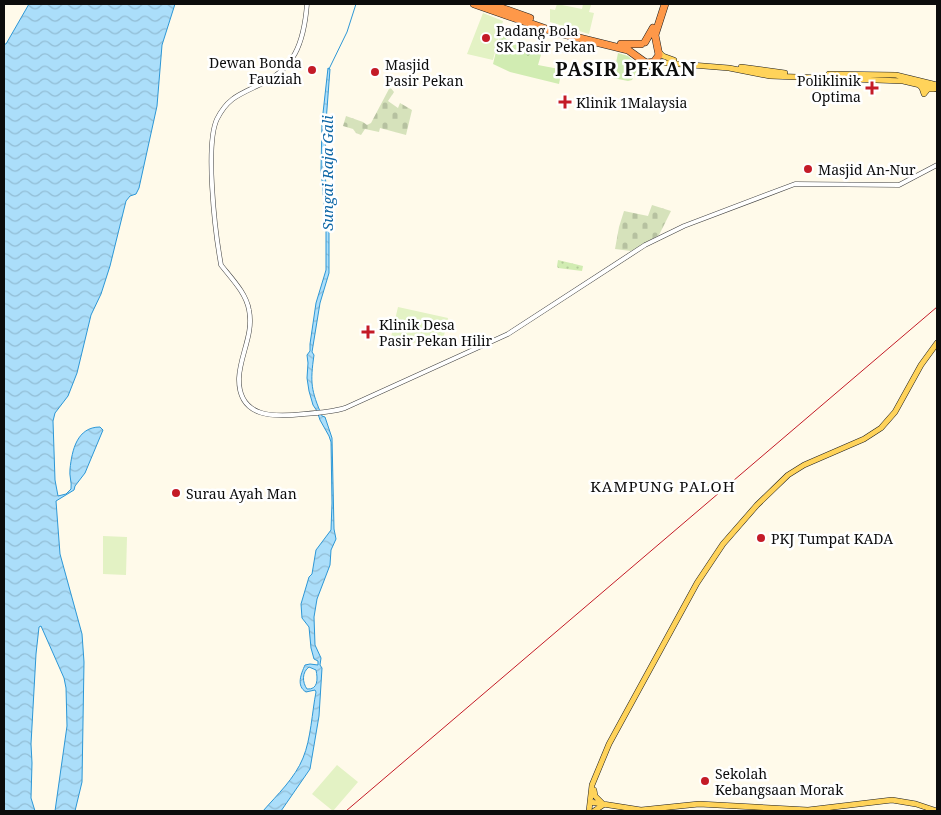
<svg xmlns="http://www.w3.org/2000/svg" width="941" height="815" viewBox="0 0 941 815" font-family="'Noto Serif',serif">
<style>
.grass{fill:#d1ecb2}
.forest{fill:url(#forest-firs)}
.cemetery{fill:url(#cemetery-stones)}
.park{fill:url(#park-dots)}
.pitch{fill:#e3f2c4}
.water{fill:url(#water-waves);stroke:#2d97d6;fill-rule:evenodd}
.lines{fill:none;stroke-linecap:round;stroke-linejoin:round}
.stream{stroke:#2d97d6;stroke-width:1}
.minor-casing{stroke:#3f3f3f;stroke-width:5}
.major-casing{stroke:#1d1d1d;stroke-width:6}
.highway-casing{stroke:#1d1d1d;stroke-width:8}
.minor{stroke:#fff;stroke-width:4}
.major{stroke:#ffd35a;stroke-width:5}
.highway{stroke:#fe9849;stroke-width:7}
.rail{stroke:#c41b27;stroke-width:1}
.poi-dot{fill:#c41b27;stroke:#fff;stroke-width:2}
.labels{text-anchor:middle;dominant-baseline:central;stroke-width:5;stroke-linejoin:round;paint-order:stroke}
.poi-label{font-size:14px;fill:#0c0c0c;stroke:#fff;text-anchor:start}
.water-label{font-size:15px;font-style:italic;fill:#0d66a5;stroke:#fff}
.neighbourhood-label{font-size:15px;letter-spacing:1px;fill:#0c0c0c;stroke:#fff}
.district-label{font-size:19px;font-weight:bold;letter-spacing:1px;fill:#0c0c0c;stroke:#fff}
</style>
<defs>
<pattern id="forest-firs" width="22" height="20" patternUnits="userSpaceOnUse" patternTransform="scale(1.25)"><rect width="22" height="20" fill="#b5dd90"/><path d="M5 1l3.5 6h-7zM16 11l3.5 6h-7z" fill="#9abc7b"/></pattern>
<pattern id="cemetery-stones" width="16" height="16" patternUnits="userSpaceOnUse" patternTransform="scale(1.25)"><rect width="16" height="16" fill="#d6e2bb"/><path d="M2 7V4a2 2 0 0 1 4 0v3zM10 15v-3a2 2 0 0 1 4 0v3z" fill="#b6c1a0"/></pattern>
<pattern id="park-dots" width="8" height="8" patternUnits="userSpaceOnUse" patternTransform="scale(1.25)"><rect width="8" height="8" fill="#d1ecb2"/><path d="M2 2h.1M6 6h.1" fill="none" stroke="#b2c998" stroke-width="1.8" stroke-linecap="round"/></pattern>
<pattern id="water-waves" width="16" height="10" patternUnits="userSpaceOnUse" patternTransform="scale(1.25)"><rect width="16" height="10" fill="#abdefa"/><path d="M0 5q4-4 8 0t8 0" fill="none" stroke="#92bdd5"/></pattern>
</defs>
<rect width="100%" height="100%" fill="#fffaea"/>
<!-- grass -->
<path class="grass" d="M501,31L507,34L506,39L543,48L538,65L559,69L562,68L559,84L510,72L493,64Z
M618,53L628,56L639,66L632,80L628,81L613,78Z"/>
<!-- forest -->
<path class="forest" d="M523,43L541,48L538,51L532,52L528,56L523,51Z"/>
<!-- cemetery -->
<path class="cemetery" d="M390,87L394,92L388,101L398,108L400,103L412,110L406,135L380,128L379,132L365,129L361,135L356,133L353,129L343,126L346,116L363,122L367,125L371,123Z
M652,205L671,211L659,235L631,251L615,249L619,227L624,211L648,216Z"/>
<!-- park -->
<path class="park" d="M558,260L583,266L582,271L558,268L557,266Z"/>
<!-- pitch -->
<path class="pitch" d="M557,4L582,9L583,4L591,5L589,12L594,13L589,34L550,22V9L555,10Z
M483,13L503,21L493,60L467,54Z
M398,307L448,318L441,349L391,337Z
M103,536L127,537L126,575L103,574Z
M337,765L358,782L333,811L312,794Z"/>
<!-- water -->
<path class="water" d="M29,4H175L162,45L157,106L139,188L136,194L130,196L126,201L110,266L101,294L91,315L77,373L68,396L55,413L53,421L55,480L58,496L66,494L71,489C72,482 69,476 70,469C72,450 77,427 100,427L103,430L85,473L75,486L74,490L56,501L60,554L82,634L84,662L82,782L75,811H55L67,726L66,688L64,678L41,626L39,627L36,654L31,744L32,763L31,798L35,811H4V44H6Z
M328,68L330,69L326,122L325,173L329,222V273L320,303L312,352L314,355C310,383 311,390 322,416L325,417L332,438L334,529L336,539L331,550L330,565L317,599L314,617L315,645L321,658L320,665L322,668L319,716L310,769L281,811H263C277,795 295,778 303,758C311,739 312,712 316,692L315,690L306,692C296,686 301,674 305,665L310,664L318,665V661L314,659L311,648L309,627L302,618L301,604L309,577L312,574L316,550L331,530L332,503L331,442L329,436L320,420L317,411L313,405L309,391L307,378L308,363L307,355L310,351V344L316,303L326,270V223L321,170L322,122ZM309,667L316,670C318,679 318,690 307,689C302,682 302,672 309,667Z"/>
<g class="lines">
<!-- stream -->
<path class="stream" d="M329,69L347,32L356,4"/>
<!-- minor casing -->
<g class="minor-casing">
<path id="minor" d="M307,4C304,42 295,70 257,86C238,95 227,99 217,119C205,144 215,230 220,259L221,265C232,279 246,293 249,310C254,334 240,355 239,378C238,419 275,417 304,414C318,413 332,412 345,408L508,334L645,245L684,226L795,184L899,185L937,165"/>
</g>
<!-- major casing -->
<g class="major-casing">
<path id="major" d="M659,52L663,56L674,60
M654,62L729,68L770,76L903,81L937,89
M646,67L657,65
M741,67L785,73
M829,74L896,75L937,85
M918,84L922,88L924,94L928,89H934
M594,790L595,796L603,804
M590,802L641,810L699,804L808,810L892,800L916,804L937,811
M589,811L592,785L609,744L697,583L723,544L757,505L788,475L804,465L864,439L881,428L895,412L921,365L937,343
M594,811L603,805"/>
</g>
<!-- highway casing -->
<g class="highway-casing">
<path id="highway" d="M474,4L555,32L628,50L646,63L654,62L659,55L655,35L665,4
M490,4L530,18
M645,42L653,28
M621,44H641"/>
</g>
<!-- minor -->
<use href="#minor" class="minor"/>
<!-- major -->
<use href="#major" class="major"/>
<!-- highway -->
<use href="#highway" class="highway"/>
<!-- rail -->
<path class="rail" d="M346,811L937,307"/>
</g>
<!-- markers -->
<g class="poi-dot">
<circle cx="486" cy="38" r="5"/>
<circle cx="312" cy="70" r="5"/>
<circle cx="375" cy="72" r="5"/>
<path d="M869.5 80.5h5v5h5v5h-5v5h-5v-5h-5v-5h5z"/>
<path d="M562.5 94.5h5v5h5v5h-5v5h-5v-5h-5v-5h5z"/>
<circle cx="808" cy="169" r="5"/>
<path d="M365.5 324.5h5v5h5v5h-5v5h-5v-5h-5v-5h5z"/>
<circle cx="176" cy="493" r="5"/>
<circle cx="761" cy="538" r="5"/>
<circle cx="705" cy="781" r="5"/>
</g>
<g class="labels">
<!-- poi labels -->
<g class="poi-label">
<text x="496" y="30">Padang Bola<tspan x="496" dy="16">SK Pasir Pekan</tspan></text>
<text x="302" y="62" text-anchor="end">Dewan Bonda<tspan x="302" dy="16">Fauziah</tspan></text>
<text x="385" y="64">Masjid<tspan x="385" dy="16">Pasir Pekan</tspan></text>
<text x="861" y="80" text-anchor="end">Poliklinik<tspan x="861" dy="16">Optima</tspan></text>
<text x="576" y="102">Klinik 1Malaysia</text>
<text x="818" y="169">Masjid An-Nur</text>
<text x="379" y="324">Klinik Desa<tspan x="379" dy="16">Pasir Pekan Hilir</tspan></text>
<text x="186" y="493">Surau Ayah Man</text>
<text x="771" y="538">PKJ Tumpat KADA</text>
<text x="715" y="773">Sekolah<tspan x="715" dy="16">Kebangsaan Morak</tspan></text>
</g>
<!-- water labels -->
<g class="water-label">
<text transform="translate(327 173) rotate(-90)">Sungai Raja Gali</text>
</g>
<!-- neighbourhood labels -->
<g class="neighbourhood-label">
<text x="663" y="486">KAMPUNG PALOH</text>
</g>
<!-- district labels -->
<g class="district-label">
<text x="626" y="69">PASIR PEKAN</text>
</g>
</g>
<!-- border -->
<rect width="941" height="815" fill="none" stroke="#0c0c0c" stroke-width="10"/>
</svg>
